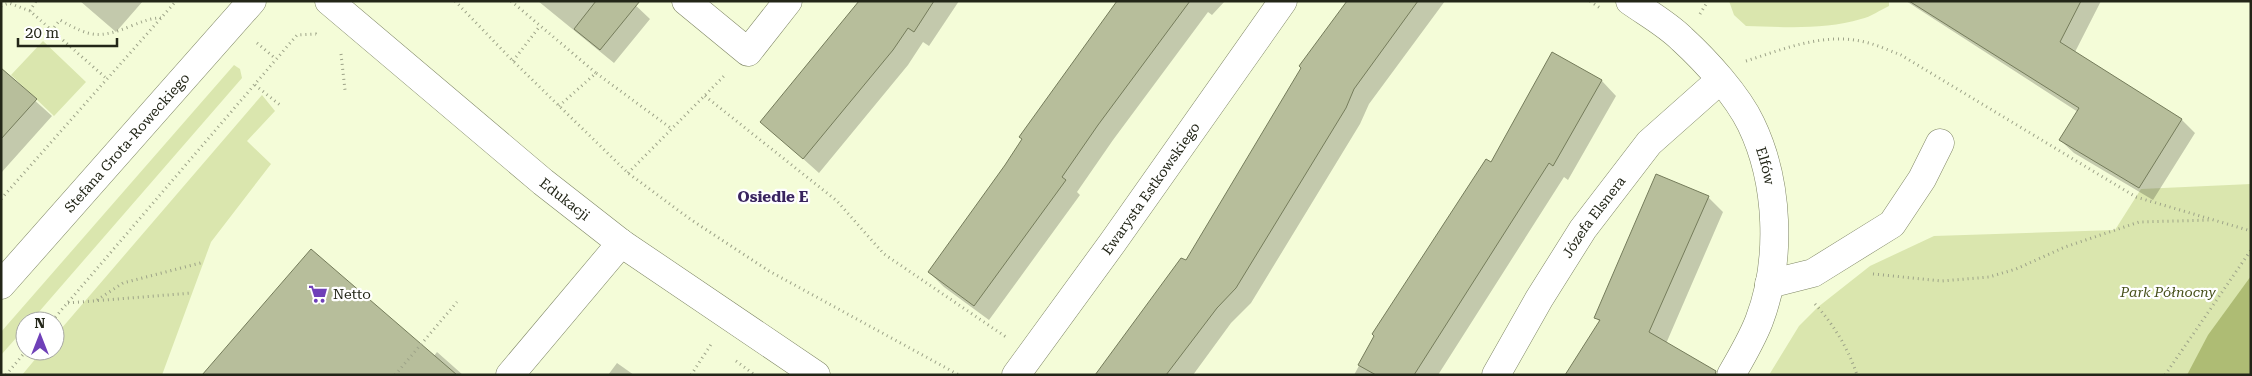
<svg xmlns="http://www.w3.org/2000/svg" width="2252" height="376" viewBox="0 0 2252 376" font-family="'Roboto Serif',serif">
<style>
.green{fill:#dae6ae}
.forest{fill:#aebc74}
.shadow{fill:#0003}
.building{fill:#b7be9b;stroke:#757c5b}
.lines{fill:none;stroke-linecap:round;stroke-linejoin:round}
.minor-casing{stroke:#7e8564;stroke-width:29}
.path{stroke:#9da388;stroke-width:3;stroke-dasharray:1 4;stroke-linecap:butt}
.minor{stroke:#fff;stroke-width:28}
.labels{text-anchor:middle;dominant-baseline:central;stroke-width:4.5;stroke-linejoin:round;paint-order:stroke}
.street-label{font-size:14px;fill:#232618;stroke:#fff}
.park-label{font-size:14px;font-style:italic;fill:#48511c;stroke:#fff}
.poi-label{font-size:14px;fill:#232618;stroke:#fff;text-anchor:start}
.neighbourhood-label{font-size:15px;font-weight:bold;fill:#39245e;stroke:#fff}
</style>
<rect width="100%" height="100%" fill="#f4fcd8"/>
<!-- green -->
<path class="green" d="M1729,1H1889V6C1880,10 1871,17 1861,19C1825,30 1783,27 1746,26L1734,15Z
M43,41L86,82L54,116L11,75Z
M234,65L240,69L242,78L31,321H25V328L1,355V332Z
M262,95L275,111L247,141L271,164L211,242L162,375H22L42,351H55V336Z
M2251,184V375H1769L1799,326L1818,307L1870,266L1934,236L2115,230L2141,189Z"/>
<!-- forest -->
<path class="forest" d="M2251,276V375H2187L2208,335Z"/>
<!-- shadow -->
<path class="shadow" d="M80,1H143L116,32Z
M538,1H631L650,19L614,63Z
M868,1H959L929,46L923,42L908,65L819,173L762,122Z
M1120,1H1225L1212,15L1208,12L1113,140L1077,192L1080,195L989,320L944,287L929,272L1006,166Z
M1349,1H1445L1369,104L1360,124L1251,303L1231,323L1193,375H1097L1186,262Z
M1906,1H2101L2075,52L2182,120L2195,133L2153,200L2074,153L2060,140L2078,112Z
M1552,53L1602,81L1616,96L1568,180L1564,177L1438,375H1354L1375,336L1491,163Z
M1,70L52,116L1,173Z
M1708,197L1723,212L1665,346L1600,322L1596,318Z
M437,352L463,375H204L434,356Z
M617,363L634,375H608Z"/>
<!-- building -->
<path class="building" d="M596,1H640L600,50L574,29Z
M859,1H934L914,32L908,28L893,50L803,159L760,122Z
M1117,1H1190L1098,125L1062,177L1066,180L974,306L928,272L1005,165L1022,139L1019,137Z
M1347,1H1418L1354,89L1346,108L1236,288L1217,308L1166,375H1095L1181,258L1186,260L1301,68L1299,66Z
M1909,1H2081L2060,42L2182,119L2139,188L2059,140L2079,108Z
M1552,52L1602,80L1553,166L1549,163L1414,375H1376L1358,365L1374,336L1372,334L1486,159L1491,162Z
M1,68L37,99L1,139Z
M1656,174L1709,196L1649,332L1716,371L1715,375H1565L1600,320L1594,318Z
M311,249L457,375H202Z"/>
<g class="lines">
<!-- minor casing -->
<g class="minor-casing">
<g id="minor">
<path id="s1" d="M329,1L543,182L621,243L816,375"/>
<path d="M686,1L748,52L788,1"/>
<path id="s2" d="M1630,1C1647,13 1667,24 1682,39C1706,61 1737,95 1751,124C1779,182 1782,261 1759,321C1752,339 1741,358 1731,375"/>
<path d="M1769,284L1813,273L1892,224L1922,179L1940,143"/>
<path id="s3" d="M1,285L252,1"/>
<path d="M510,375L621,243"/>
<path id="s4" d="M1016,375L1113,242L1283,1"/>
<path id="s5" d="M1496,375L1539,299L1583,229L1649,143L1720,80"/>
</g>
</g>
<!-- path -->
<path class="path" d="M455,1L513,61L628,173L690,219L769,271L959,375
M511,1L596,73
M1590,1L1600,8
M1,6L9,3L30,11L107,79
M30,11L36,1
M1700,14L1708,1
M51,31L60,20C90,37 99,39 131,26C142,22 150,18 161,18
M257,43L276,59
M341,54L345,90
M513,61L540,26
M1746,61C1784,49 1824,32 1865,42C1878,45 1890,51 1901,55L2136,197L2251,231
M255,85L280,105
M705,96L837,201L884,254L1006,337
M559,106L596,73L672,129
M628,173L726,74
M1,199L176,1
M1873,274L1942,281L1989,277L2016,269L2065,247L2139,222L2211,220
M97,300L123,283L204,262
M68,303L192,293
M1815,304C1834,325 1848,348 1857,375
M52,321L297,35L316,34L319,36
M736,361L755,375
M6,375L26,351
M395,375L457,302
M691,375L712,343
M2165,375L2251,250"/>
<!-- minor -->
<use href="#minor" class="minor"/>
</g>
<!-- icons -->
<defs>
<g id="supermarket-bare" transform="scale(1.5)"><path d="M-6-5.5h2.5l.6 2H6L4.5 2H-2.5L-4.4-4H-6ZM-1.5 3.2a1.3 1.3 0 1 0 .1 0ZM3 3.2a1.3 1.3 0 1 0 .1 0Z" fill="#6f40b8" stroke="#fff" stroke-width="2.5" paint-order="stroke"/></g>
</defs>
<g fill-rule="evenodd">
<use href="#supermarket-bare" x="318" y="294"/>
</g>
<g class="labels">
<!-- street labels -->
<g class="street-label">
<text stroke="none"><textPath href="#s3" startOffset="190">Stefana Grota-Roweckiego</textPath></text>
<text stroke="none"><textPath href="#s2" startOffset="219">Elfów</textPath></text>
<text stroke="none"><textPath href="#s4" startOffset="230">Ewarysta Estkowskiego</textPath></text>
<text stroke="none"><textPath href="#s1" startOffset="308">Edukacji</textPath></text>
<text stroke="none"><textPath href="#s5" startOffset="186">Józefa Elsnera</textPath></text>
</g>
<!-- park labels -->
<g class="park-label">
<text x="2168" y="292">Park Północny</text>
</g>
<!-- poi labels -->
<g class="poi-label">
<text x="333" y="294">Netto</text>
</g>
<!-- neighbourhood labels -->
<g class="neighbourhood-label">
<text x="773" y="197">Osiedle E</text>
</g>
</g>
<!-- border -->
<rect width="2252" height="376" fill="none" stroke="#232618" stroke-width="5"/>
<!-- north arrow -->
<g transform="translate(40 336)"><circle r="24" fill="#ffffff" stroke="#a7a8a3"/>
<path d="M0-4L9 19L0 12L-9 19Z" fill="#6f40b8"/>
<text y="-8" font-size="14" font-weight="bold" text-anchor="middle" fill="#232618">N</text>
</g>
<!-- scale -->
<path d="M18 38v8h99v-8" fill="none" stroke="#232618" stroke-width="2.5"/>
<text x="25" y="38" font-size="15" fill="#232618" stroke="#ffffff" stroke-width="4" paint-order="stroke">20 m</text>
</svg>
